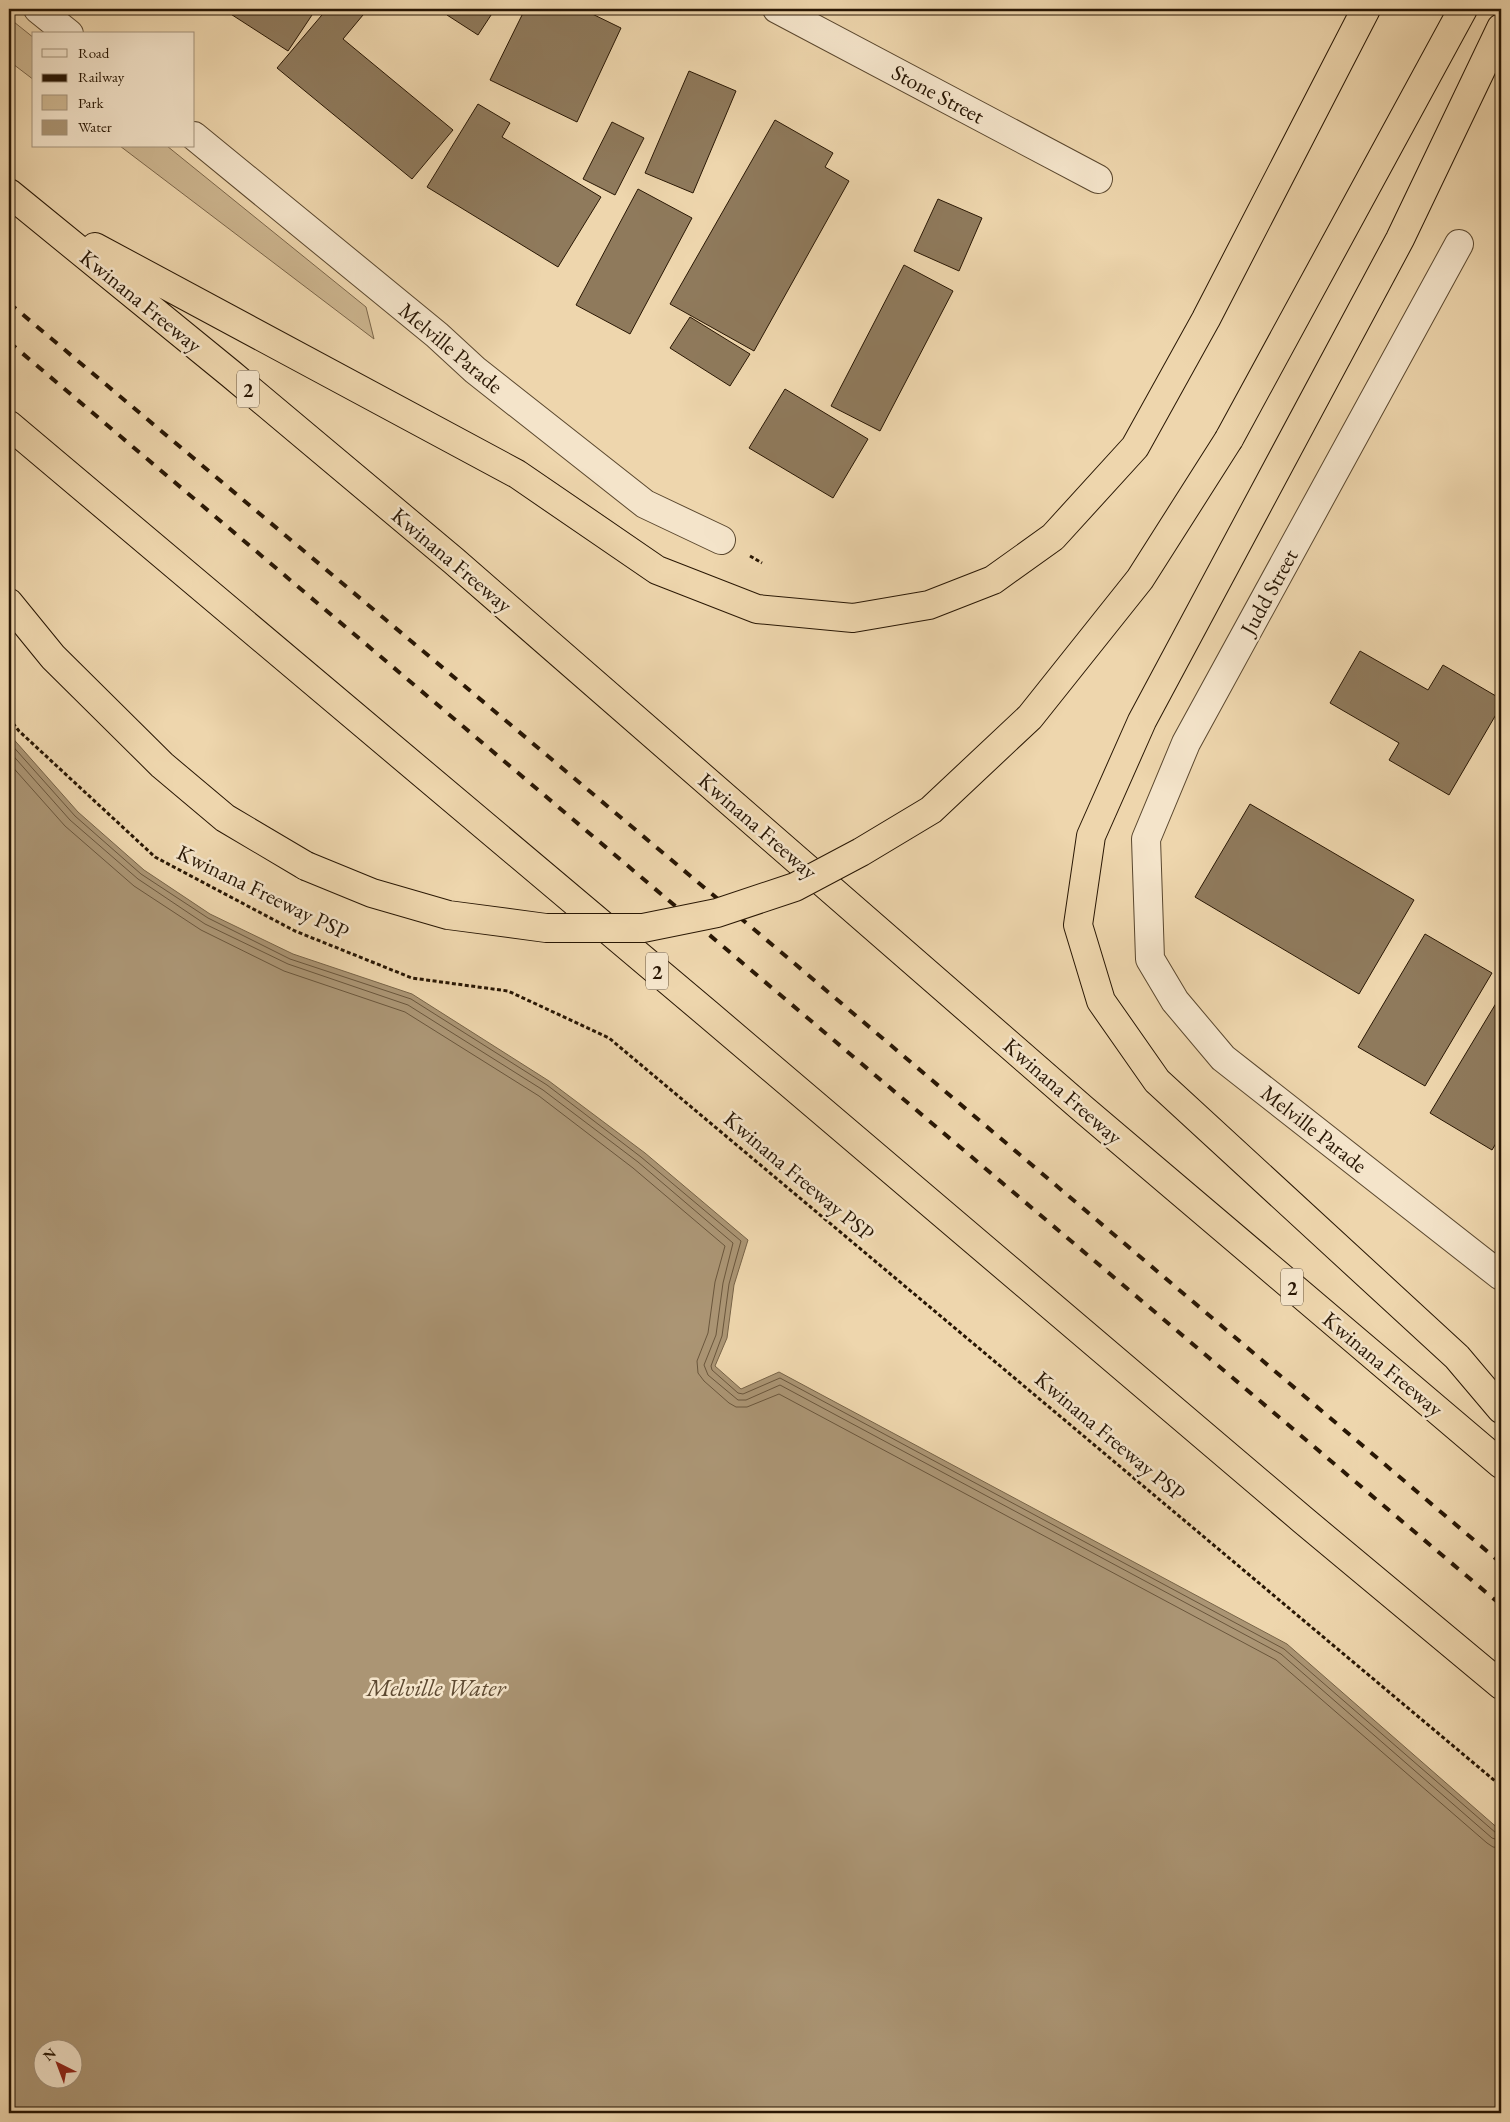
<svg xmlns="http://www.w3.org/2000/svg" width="1510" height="2122" viewBox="0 0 1510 2122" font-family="'EB Garamond',serif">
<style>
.green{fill:#cdb690;stroke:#7b664a}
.water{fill:#ab9574;stroke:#776347;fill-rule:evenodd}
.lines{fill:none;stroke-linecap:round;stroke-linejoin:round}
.shore{stroke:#6a563c;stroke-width:1}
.building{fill:#8f7a5c;stroke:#291704}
.street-casing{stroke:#5a472e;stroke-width:30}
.highway-casing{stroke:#291704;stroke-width:30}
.path{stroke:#291704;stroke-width:3;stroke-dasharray:4 2.5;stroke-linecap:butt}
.street{stroke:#f4e4ca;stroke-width:28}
.highway{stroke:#eed6ad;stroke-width:28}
.rail{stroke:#291704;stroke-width:4;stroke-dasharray:9 9;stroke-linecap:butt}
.highway-bridge-casing{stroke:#291704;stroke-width:30;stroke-linecap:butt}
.highway-bridge{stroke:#eed6ad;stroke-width:28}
.labels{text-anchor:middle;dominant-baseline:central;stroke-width:5;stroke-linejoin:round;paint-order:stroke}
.shield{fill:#f4e4ca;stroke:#66543f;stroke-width:1}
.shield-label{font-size:21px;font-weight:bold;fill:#291704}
.street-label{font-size:22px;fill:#291704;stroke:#f4e4ca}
.water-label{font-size:24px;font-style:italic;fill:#5d4931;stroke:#f4e4ca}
</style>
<rect width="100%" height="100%" fill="#eed6ad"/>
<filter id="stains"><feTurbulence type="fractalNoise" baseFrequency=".004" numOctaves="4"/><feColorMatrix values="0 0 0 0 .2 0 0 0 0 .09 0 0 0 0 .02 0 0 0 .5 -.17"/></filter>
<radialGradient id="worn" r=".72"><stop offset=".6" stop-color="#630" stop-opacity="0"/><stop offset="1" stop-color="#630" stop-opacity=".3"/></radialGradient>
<!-- green -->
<path class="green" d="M9,18L34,38V80L9,61Z
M120,146H167L366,307L374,339Z"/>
<!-- water -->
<path class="water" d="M9,734L78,812L144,870L210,914L293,954L412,994L549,1081L645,1153L748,1240L734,1285L727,1338L715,1366L741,1389L779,1372L1287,1644L1501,1831V2113H9ZM42,2050H72V2080H42Z"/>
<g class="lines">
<!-- shore -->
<path class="shore" d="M9,742L75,816L141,874L208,918L290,959L411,999L547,1085L641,1157L741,1241L729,1284L722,1336L711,1366L712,1370L738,1393L743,1394L780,1378L1284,1649L1496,1833L1501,1834
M9,751L70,820L138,879L205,924L288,964L408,1005L543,1090L638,1162L733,1243L723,1283L716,1335L704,1365L708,1375L738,1400H746L780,1385L1281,1654L1492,1838L1501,1841
M9,763L65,826L134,886L201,930L284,971L405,1012L539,1096L633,1168L725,1246L715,1282L708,1333L697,1361L698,1373L704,1381L729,1403L736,1407H747L779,1394L1276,1660L1487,1843L1493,1847L1501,1848"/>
</g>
<!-- building -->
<path class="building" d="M228,9H316L288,51L226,11Z
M327,9H368L343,39L453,130L412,179L277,68Z
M451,9H495L478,35L447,15Z
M525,9H582L621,28L577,122L490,80Z
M689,71L736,91L693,193L645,173Z
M478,104L510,123L502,137L601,197L558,267L427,187Z
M775,120L833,153L825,167L849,181L754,351L670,304Z
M612,122L644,138L615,195L583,179Z
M638,189L692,218L630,334L576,305Z
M938,199L982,218L959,271L914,251Z
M904,265L953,291L880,431L831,406Z
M690,317L750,354L730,386L670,348Z
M785,389L868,439L833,498L749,448Z
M1360,651L1428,690L1443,665L1501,699V706L1449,795L1389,760L1399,743L1330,703Z
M1250,804L1414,900L1359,994L1195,897Z
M1425,934L1492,973L1425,1086L1358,1047Z
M1501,995V1135L1492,1150L1430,1113Z"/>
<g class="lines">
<!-- street casing -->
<g class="street-casing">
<path id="street" d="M38,9L69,34
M777,9L1098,179
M194,136L437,335L475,370L645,504L721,540
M1459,244L1186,743L1146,839L1150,959L1175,1001L1223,1058L1501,1276"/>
</g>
<!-- highway casing -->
<g class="highway-casing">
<path id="highway" d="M1501,28L1400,239L1142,721L1091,836L1078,925L1101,1001L1157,1081L1457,1357L1501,1409
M9,193L231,374L454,561L1083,1109L1501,1464
M95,247L517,474L657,570L757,609L853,618L929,605L993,580L1053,537L1135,447L1206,319L1366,9
M9,425L708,1014L1303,1520L1501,1685
M1229,439L1463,9
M9,603L53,657L162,765L225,818L306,866"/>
</g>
<!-- path -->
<path class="path" d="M750,556L762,563
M9,718L19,731L155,857L295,931L412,978L508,991L609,1038L1501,1786"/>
<!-- street -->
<use href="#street" class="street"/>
<!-- highway -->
<use href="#highway" class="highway"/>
<!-- rail -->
<path class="rail" d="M9,303L788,958L1501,1563
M9,342L1501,1605"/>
<!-- highway-bridge casing -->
<g class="highway-bridge-casing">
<path id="highway-bridge" d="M306,866L372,893L448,915L546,928H643L717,913L795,887L861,852L931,810L1030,717L1140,579L1229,439"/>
</g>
<!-- highway-bridge -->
<use href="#highway-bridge" class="highway-bridge"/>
</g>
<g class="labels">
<!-- shield labels -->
<g class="shield">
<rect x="237" y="370.5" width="22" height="37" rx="4"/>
<rect x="646" y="952.5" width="22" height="37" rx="4"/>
<rect x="1281" y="1268.5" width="22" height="37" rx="4"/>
</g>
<g class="shield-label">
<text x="248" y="389">2</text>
<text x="657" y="971">2</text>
<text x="1292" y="1287">2</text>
</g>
<!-- street labels -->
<g class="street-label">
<text transform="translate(938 94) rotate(28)">Stone Street</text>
<text transform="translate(141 301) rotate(39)">Kwinana Freeway</text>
<text transform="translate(451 348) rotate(40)">Melville Parade</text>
<text transform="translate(452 560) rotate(40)">Kwinana Freeway</text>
<text transform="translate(1269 592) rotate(-61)">Judd Street</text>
<text transform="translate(758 826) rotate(41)">Kwinana Freeway</text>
<text transform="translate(263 892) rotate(26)">Kwinana Freeway PSP</text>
<text transform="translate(1063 1091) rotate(41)">Kwinana Freeway</text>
<text transform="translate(1314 1129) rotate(38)">Melville Parade</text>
<text transform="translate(799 1176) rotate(40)">Kwinana Freeway PSP</text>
<text transform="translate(1383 1364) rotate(40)">Kwinana Freeway</text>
<text transform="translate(1110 1436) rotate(40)">Kwinana Freeway PSP</text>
</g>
<!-- water labels -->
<g class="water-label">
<text x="436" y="1687">Melville Water</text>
</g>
</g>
<!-- margin -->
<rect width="1510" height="2122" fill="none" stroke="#eed6ad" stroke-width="30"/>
<rect x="10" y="10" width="1490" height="2102" fill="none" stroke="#291704" stroke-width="2.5"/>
<rect x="15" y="15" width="1480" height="2092" fill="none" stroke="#291704"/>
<!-- legend -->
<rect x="32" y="32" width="162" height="115" fill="#f4e4ca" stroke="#a3927b"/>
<rect x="42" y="49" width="25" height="8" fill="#f4e4ca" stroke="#a3927b"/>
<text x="78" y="58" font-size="15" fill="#291704">Road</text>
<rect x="42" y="74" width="25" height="8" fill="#291704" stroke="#a3927b"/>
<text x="78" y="82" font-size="15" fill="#291704">Railway</text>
<rect x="42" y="95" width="25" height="15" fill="#cdb690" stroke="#a3927b"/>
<text x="78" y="108" font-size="15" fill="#291704">Park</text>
<rect x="42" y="120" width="25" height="15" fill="#ab9574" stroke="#a3927b"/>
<text x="78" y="132" font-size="15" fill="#291704">Water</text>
<!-- north arrow -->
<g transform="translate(58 2064) rotate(318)"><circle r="24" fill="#f4e4ca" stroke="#a3927b"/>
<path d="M0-4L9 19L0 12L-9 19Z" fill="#8f2418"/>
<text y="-8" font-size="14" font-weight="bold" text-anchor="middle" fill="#291704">N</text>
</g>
<rect width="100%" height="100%" filter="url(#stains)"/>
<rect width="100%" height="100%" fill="url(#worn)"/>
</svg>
